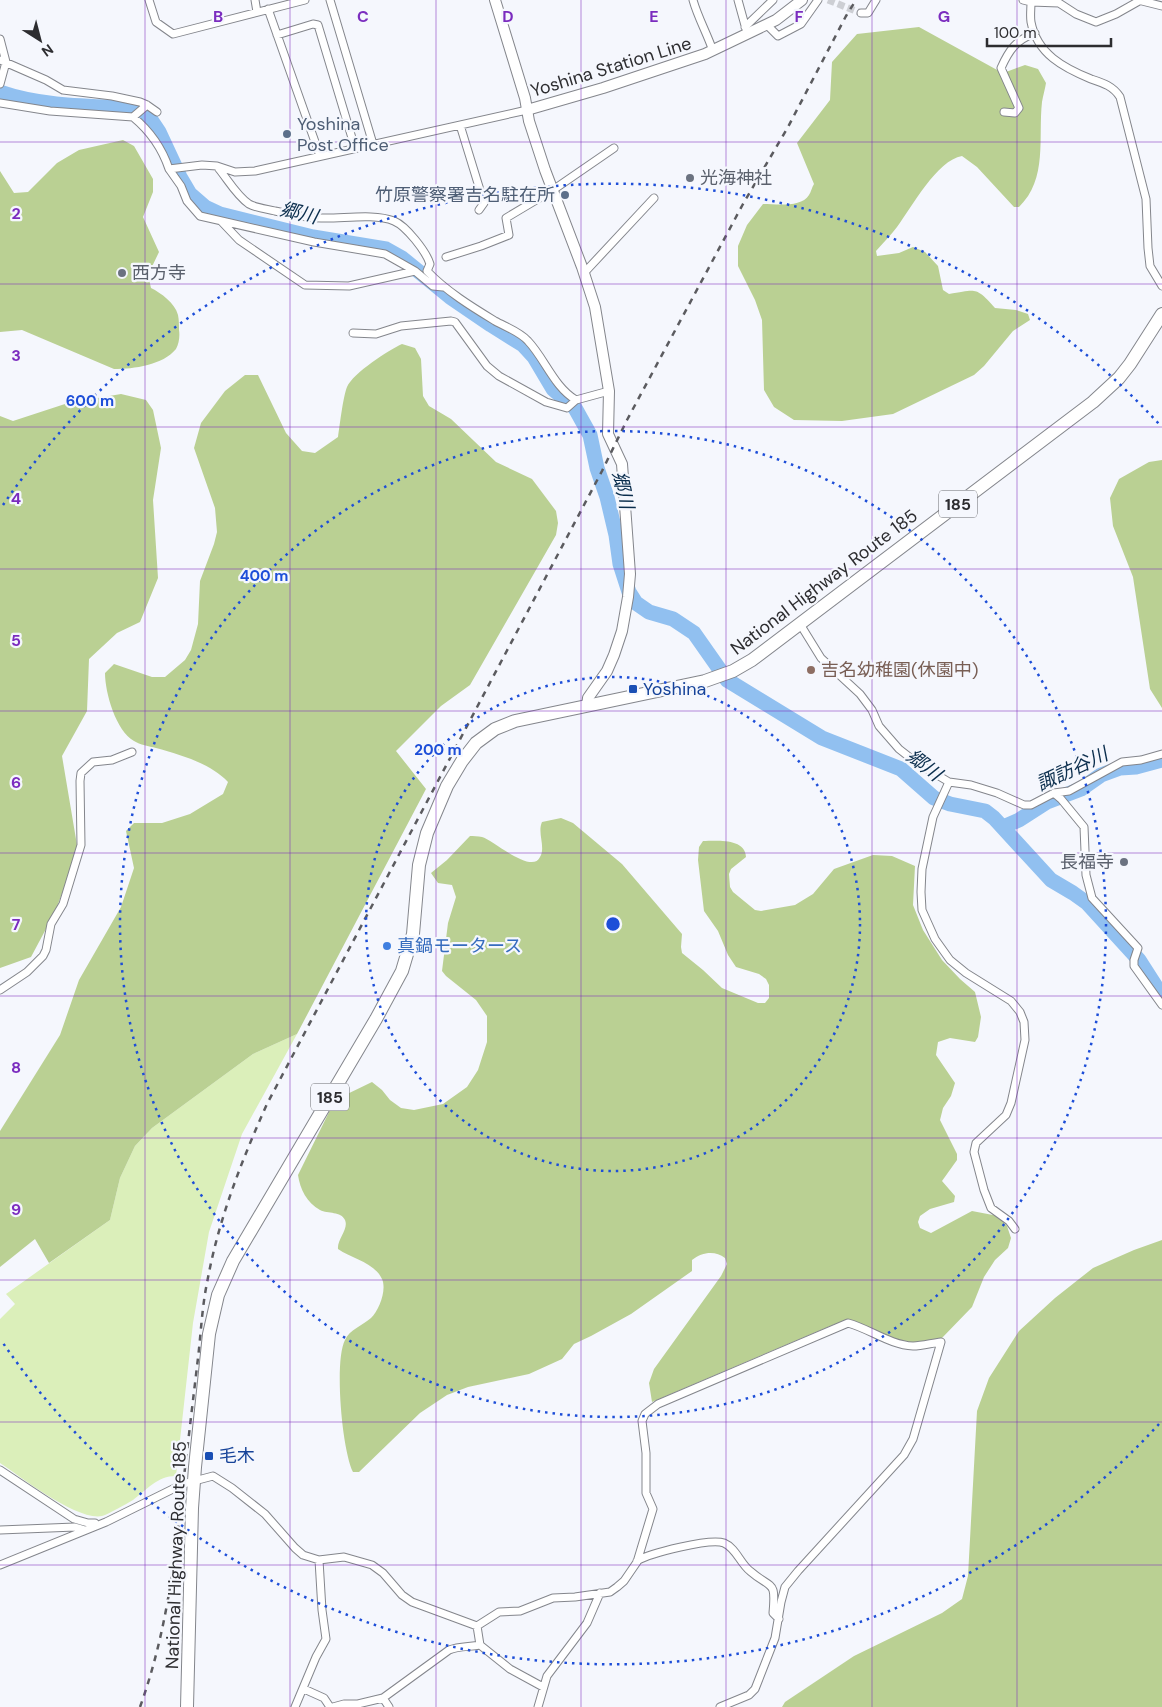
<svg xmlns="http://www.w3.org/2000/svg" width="1162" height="1707" viewBox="0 0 1162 1707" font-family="'DM Sans','Noto Sans JP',sans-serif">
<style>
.green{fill:#dbefba}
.forest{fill:#bad093}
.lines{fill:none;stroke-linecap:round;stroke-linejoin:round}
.river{stroke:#91c0f0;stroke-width:15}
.street-tunnel{stroke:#cdcfd4;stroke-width:7;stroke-dasharray:7 3.5;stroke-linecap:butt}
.street-casing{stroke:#84868c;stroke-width:9}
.secondary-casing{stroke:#84868c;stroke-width:12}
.highway-casing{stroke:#84868c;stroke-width:14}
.street{stroke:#fff;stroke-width:7}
.secondary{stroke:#fff;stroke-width:10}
.highway{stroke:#fff;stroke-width:12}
.rail{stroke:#5b5b5f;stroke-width:2.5;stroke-dasharray:6 6;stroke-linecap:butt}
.grid{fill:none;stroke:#7b2cbf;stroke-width:1;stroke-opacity:0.55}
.ring{fill:none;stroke:#1d4ed8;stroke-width:2.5;stroke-dasharray:2.5 5}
.service-dot{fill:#5c6f8a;stroke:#f5f7fd;stroke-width:2}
.worship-dot{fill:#6b7280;stroke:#f5f7fd;stroke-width:2}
.education-dot{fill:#8d6e63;stroke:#f5f7fd;stroke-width:2}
.transit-dot{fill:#1a4fb4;stroke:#f5f7fd;stroke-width:2}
.shop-dot{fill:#3f7fe0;stroke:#f5f7fd;stroke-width:2}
.labels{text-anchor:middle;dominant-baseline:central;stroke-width:4.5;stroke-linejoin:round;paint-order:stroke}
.shield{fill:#f5f7fd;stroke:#696a6e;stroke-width:1}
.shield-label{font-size:16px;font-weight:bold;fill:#2d2d30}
.street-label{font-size:18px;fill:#2d2d30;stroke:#f5f7fd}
.service-label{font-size:18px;fill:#4e5e75;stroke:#f5f7fd;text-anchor:start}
.worship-label{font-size:18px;fill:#5b616d;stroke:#f5f7fd;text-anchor:start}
.education-label{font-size:18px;fill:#785e54;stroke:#f5f7fd;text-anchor:start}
.transit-label{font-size:18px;fill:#164399;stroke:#f5f7fd;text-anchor:start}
.shop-label{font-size:18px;fill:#366cbe;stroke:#f5f7fd;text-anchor:start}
.water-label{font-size:19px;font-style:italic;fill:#0b2e4d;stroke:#f5f7fd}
.grid-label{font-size:16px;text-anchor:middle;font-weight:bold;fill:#7b2cbf;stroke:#f5f7fd;stroke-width:4.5;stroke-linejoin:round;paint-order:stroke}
.centre{fill:#1d4ed8;stroke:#f5f7fd;stroke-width:2.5}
.ring-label{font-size:15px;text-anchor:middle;font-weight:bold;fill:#1d4ed8;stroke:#f5f7fd;stroke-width:4.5;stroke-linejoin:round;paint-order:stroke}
</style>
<rect width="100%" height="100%" fill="#f5f7fd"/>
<!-- green -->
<path class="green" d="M297,1034L242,1134L209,1232L193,1323L176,1476C157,1476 147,1490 133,1500C126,1504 109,1514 102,1516C77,1521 21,1477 0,1463V1319L15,1304L6,1294L110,1220L120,1178L135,1146L152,1128L253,1054Z"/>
<!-- forest -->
<path class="forest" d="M919,27L999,71L1006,72L1025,65L1038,69L1046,83C1045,89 1043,96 1042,102C1038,138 1048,179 1019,207H1014L977,167L962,156C937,160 912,207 897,227C891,235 883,243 876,251L877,256L899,253L913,247L925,252L938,266L943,290L949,294C977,290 975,286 995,308L1016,310L1028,314L1030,320L1013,331L984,366L974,375L893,414L842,421L794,420L774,407L764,390L762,320L755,300L738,266V246L747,225L763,204C776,204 801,208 809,195C811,192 812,187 814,184L797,143L830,100L832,62L857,34Z
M123,140L134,146L153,179V192L143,217L159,252L148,275L151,288C161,293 175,303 178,315C179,320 179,325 179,330C180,336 179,344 176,349C163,365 134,369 114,369L22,330L0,332V171L14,193L28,192L57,163L79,150Z
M402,344L415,348L421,359L423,396L429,406L451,419L496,462L532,479L556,511L558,523L556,535L470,685L441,706L396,751L426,789L297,1034L253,1054L152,1128L135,1146L120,1178L110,1220L49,1263L35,1239L0,1267V1131L60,1035L79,980L121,907L134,868L126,831L134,823H162L190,814L223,794L228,782C210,763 181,755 156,748C149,746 140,745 134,741C116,731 105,693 105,673L114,664L152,677H165L185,660L191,650L198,624L200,581L214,544L217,532L215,508L194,448L201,423L225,391L245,375H258L286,433L302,451L315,453L338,437C340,424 343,397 347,387C353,373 389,350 402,344Z
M121,394L146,400L153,410L161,448L153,500L158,578L140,622L117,633L89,659L87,711L62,756L78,851L55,912L31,957L0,968V416L13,421L68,403Z
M1162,460V708L1150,689L1133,577L1113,526L1110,498L1119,479L1149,462Z
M561,818L573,823L622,864L682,934L681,947L682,953L703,970L722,988L758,1003H765L769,998V985L766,979L759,974L736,967L728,955L718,931L704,911L698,860L699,847L703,841C717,841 745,838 746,857L731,869L729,874L730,887L733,892L755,910L761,911L795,905L813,894L834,869L873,855L892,856L915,866L913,905L923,930L942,960L960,979L975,992L981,1017L978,1037L975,1042L950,1038L938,1042L936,1055L955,1083L951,1096L943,1108L940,1120L957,1154V1160L942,1181L955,1196L954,1202L930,1209L920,1216L918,1222L920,1228L931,1233L972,1211L998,1216L1007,1226L1011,1238L1008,1248L995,1260L984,1277L972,1307L940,1340L908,1343L835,1324L652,1402L649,1383L654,1369L721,1276L727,1264L725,1258C715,1250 702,1252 692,1260V1271L631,1314L591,1336L574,1344L562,1359L529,1374L468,1387L447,1395L420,1413L359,1472H353C342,1450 334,1361 345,1340C349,1330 363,1325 371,1318C379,1310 387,1290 382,1279C374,1262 352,1259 338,1249C337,1239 349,1229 345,1220C341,1211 328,1214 320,1210C307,1203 300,1189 298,1175L334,1102L339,1098L372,1082L382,1090L390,1100L401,1108L414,1110L443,1104L467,1087L478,1070L487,1042V1016L476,1000L446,976L442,971L448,923L456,897L452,885L438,883L431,873L447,860L470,836C473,836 478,836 482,837C493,840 532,875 540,857C546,847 537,833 542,822Z
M1162,1240V1707H782L785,1702L854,1656L942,1613L962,1599L968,1576L977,1411L989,1378L1019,1331L1055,1298L1093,1268L1134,1250Z"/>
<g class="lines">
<!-- river -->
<path class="river" d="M0,92C43,107 91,106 137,108L147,114L159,132L180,177L190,194L205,207L220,214L313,237L386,249L402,258L450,297L491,325L523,345L534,357L553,389L575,408L590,435L597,468L607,497L616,535L620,564L629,592L636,603L649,612L673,619L694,633L727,680L822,738L901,769L934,798L950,804L985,811L994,818L1051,880L1073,893L1087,903L1139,960L1162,996
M1003,827L1019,820L1047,802L1081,789L1101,775L1120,768L1136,767L1162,760"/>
<!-- street-tunnel -->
<path class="street-tunnel" d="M828,0L861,13"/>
<!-- street casing -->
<g class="street-casing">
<path id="street" d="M149,0L156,22L173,34L305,0
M255,0L257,12
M330,0L373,144
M693,0C698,18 707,33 713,51
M738,0L746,29
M1023,0L1031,2L1059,3L1076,14L1096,22L1116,14L1139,1
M1138,0L1162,6
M1031,2C1031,9 1030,16 1031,22C1037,54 1064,68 1091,79C1103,83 1113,86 1120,97L1146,199L1148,248L1150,266L1162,286
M268,9L320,156
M861,13H868L876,0
M767,25L778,36L801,24L818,0
M745,27L773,0
M277,35L313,24L318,25L355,148
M0,39L6,62L0,84
M0,60L46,80L63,90L112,96L140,102L147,105L157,112
M0,103L50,111L133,117C150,131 162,148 169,169L202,165L217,166L235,172L255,171L527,110
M1004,112L1015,113L1019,108L1001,68C1009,50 1016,40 1035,33
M133,117L147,105
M460,125L484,203L479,210
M169,169L181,186L187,201L200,216L314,242L385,254L415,271L433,286L443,287
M219,169C228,180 237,196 249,204C256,208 267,209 275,211C290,214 305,218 321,218C342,219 374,213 394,221C406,226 426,251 430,264L427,271C446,291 472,307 495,321C506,327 520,332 528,341C545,359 554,387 576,400
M221,221L239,240L305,285L349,286L415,271
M446,257L481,246L509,235L506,218L553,190L614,148
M584,273L654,198
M353,333L376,334L401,326L451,321L455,322L487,366L499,376L546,402L567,408L576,400L609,391
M800,624L821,658L860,694L872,710L879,726L899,749L917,763L949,782L971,785L997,793L1024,805H1031L1054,793L1069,791L1122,762L1141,760L1162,754
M949,782L933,817L922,869L921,892L922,910L935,939L950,960L966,973L1011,1001L1020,1012L1024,1022L1025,1040L1011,1103L1006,1115L976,1143L974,1152L984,1190L991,1208L1009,1221L1015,1229
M1054,793L1061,799L1084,827L1086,875L1092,898L1138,948L1134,960V966L1162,1005
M0,990L27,972L43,956L46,950L51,924L63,904L81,845L80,781L81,773L93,762L112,760L132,752
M0,1470L74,1519L88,1523H95
M0,1530L75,1527L85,1530
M637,1561C650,1553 710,1538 724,1543C736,1548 740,1563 750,1571C772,1590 776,1579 773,1613L779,1619
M0,1565L106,1522L183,1484L213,1476L232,1488L265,1514L295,1548L303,1555L319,1560L344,1557L372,1565L383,1573L402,1595L412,1602L477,1626
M477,1626L499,1612L520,1611L553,1598L575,1597L610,1592L617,1587L624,1581L637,1562L653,1509L646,1493V1453L642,1421L645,1414L658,1404L848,1323C870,1329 890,1345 913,1346C922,1346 932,1343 941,1342L913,1439L904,1455L798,1571L785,1587L781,1602L775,1638L755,1689L749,1695L720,1707
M477,1626L480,1645L510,1669L543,1687
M304,1689L324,1698L330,1707
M383,1698L389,1707
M295,1707L316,1657L326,1639L322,1610L319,1560
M333,1707L344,1704H358L383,1698L449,1650C459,1646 469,1647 480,1645
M538,1707L547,1676L587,1623L600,1593"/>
</g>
<!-- secondary casing -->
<g class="secondary-casing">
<path id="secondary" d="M495,0L525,98L529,121L545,170L582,267L595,307L609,391L608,434L622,464L630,574L628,597L622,631L614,655L607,671L588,698L587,706
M527,110L603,88L705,54L776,20L802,0"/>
</g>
<!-- highway casing -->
<g class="highway-casing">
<path id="highway" d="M187,1707L192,1508L195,1467L209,1334L218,1295L233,1261L376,1019L402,971L413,934L419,865L427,833L447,786L462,761L476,743L495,729L515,721L705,681L733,671L752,660L1093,402L1119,378L1130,364L1162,314"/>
</g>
<!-- street -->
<use href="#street" class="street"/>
<!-- secondary -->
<use href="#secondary" class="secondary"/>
<!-- highway -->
<use href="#highway" class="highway"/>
<!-- rail -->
<path class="rail" d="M140,1707C166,1635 175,1561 183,1485C188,1443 193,1400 198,1358C201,1333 202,1307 207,1283C218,1221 241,1162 267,1104L602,471L627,420L743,204L788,127L846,16L856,0"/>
</g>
<!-- grid -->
<path class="grid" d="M145,0V1707M290,0V1707M436,0V1707M581,0V1707M726,0V1707M872,0V1707M1017,0V1707M0,142H1162M0,284H1162M0,427H1162M0,569H1162M0,711H1162M0,853H1162M0,996H1162M0,1138H1162M0,1280H1162M0,1422H1162M0,1565H1162"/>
<!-- distance rings -->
<g class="ring">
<circle cx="613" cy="924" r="247"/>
<circle cx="613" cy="924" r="493"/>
<path d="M1159 1424A740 740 0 0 1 3 1343M3 505A740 740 0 0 1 1159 424"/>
</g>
<!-- markers -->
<g class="service-dot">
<circle cx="287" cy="134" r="5"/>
<circle cx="565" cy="195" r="5"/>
</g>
<g class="worship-dot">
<circle cx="690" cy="178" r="5"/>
<circle cx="122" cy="273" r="5"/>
<circle cx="1124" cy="862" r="5"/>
</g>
<circle class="education-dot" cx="811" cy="670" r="5"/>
<g class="transit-dot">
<rect x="628" y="684" width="10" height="10" rx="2.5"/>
<rect x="204" y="1451" width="10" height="10" rx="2.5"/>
</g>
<circle class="shop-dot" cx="387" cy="946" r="5"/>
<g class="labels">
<!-- shield labels -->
<g class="shield">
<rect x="939" y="490.5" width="38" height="27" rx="4"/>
<rect x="311" y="1083.5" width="38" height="27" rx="4"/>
</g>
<g class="shield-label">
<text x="958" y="504">185</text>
<text x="330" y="1097">185</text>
</g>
<!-- street labels -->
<g class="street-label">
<text transform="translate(611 67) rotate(-17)">Yoshina Station Line</text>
<text transform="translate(824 582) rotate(-37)">National Highway Route 185</text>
<text transform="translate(176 1555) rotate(-88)">National Highway Route 185</text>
</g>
<!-- service labels -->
<g class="service-label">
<text x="297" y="124">Yoshina<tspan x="297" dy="21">Post Office</tspan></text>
<text x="555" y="195" text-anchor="end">竹原警察署吉名駐在所</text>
</g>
<!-- worship labels -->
<g class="worship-label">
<text x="700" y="178">光海神社</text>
<text x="132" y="273">西方寺</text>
<text x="1114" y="862" text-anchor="end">長福寺</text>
</g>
<!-- education labels -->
<g class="education-label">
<text x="821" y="670">吉名幼稚園(休園中)</text>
</g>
<!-- transit labels -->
<g class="transit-label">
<text x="643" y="689">Yoshina</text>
<text x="219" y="1456">毛木</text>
</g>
<!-- shop labels -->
<g class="shop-label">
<text x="397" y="946">真鍋モータース</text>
</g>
<!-- water labels -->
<g class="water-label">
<text transform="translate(299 213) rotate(13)">郷川</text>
<text transform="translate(623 490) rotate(77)">郷川</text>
<text transform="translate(924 765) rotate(37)">郷川</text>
<text transform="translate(1072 769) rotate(-25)">諏訪谷川</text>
</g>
</g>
<g class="grid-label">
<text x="218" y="22">B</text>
<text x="363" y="22">C</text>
<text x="508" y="22">D</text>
<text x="654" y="22">E</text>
<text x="799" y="22">F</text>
<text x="944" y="22">G</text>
<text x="16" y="219">2</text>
<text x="16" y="361">3</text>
<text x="16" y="504">4</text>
<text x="16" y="646">5</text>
<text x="16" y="788">6</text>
<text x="16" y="930">7</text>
<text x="16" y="1073">8</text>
<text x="16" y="1215">9</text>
</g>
<circle cx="613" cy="924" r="8" class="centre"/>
<g class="ring-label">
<text x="90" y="406">600 m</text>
<text x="264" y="581">400 m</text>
<text x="438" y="755">200 m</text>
</g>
<!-- north arrow -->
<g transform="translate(40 40) rotate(144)" stroke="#f5f7fd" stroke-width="4" paint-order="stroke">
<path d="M0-4L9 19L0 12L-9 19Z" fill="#2d2d30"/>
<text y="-8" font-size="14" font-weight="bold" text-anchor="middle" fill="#2d2d30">N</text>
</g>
<!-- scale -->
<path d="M987 38v8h124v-8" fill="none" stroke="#2d2d30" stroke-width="2.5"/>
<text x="994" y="38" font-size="15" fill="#2d2d30" stroke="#f5f7fd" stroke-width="4" paint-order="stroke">100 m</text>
</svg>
